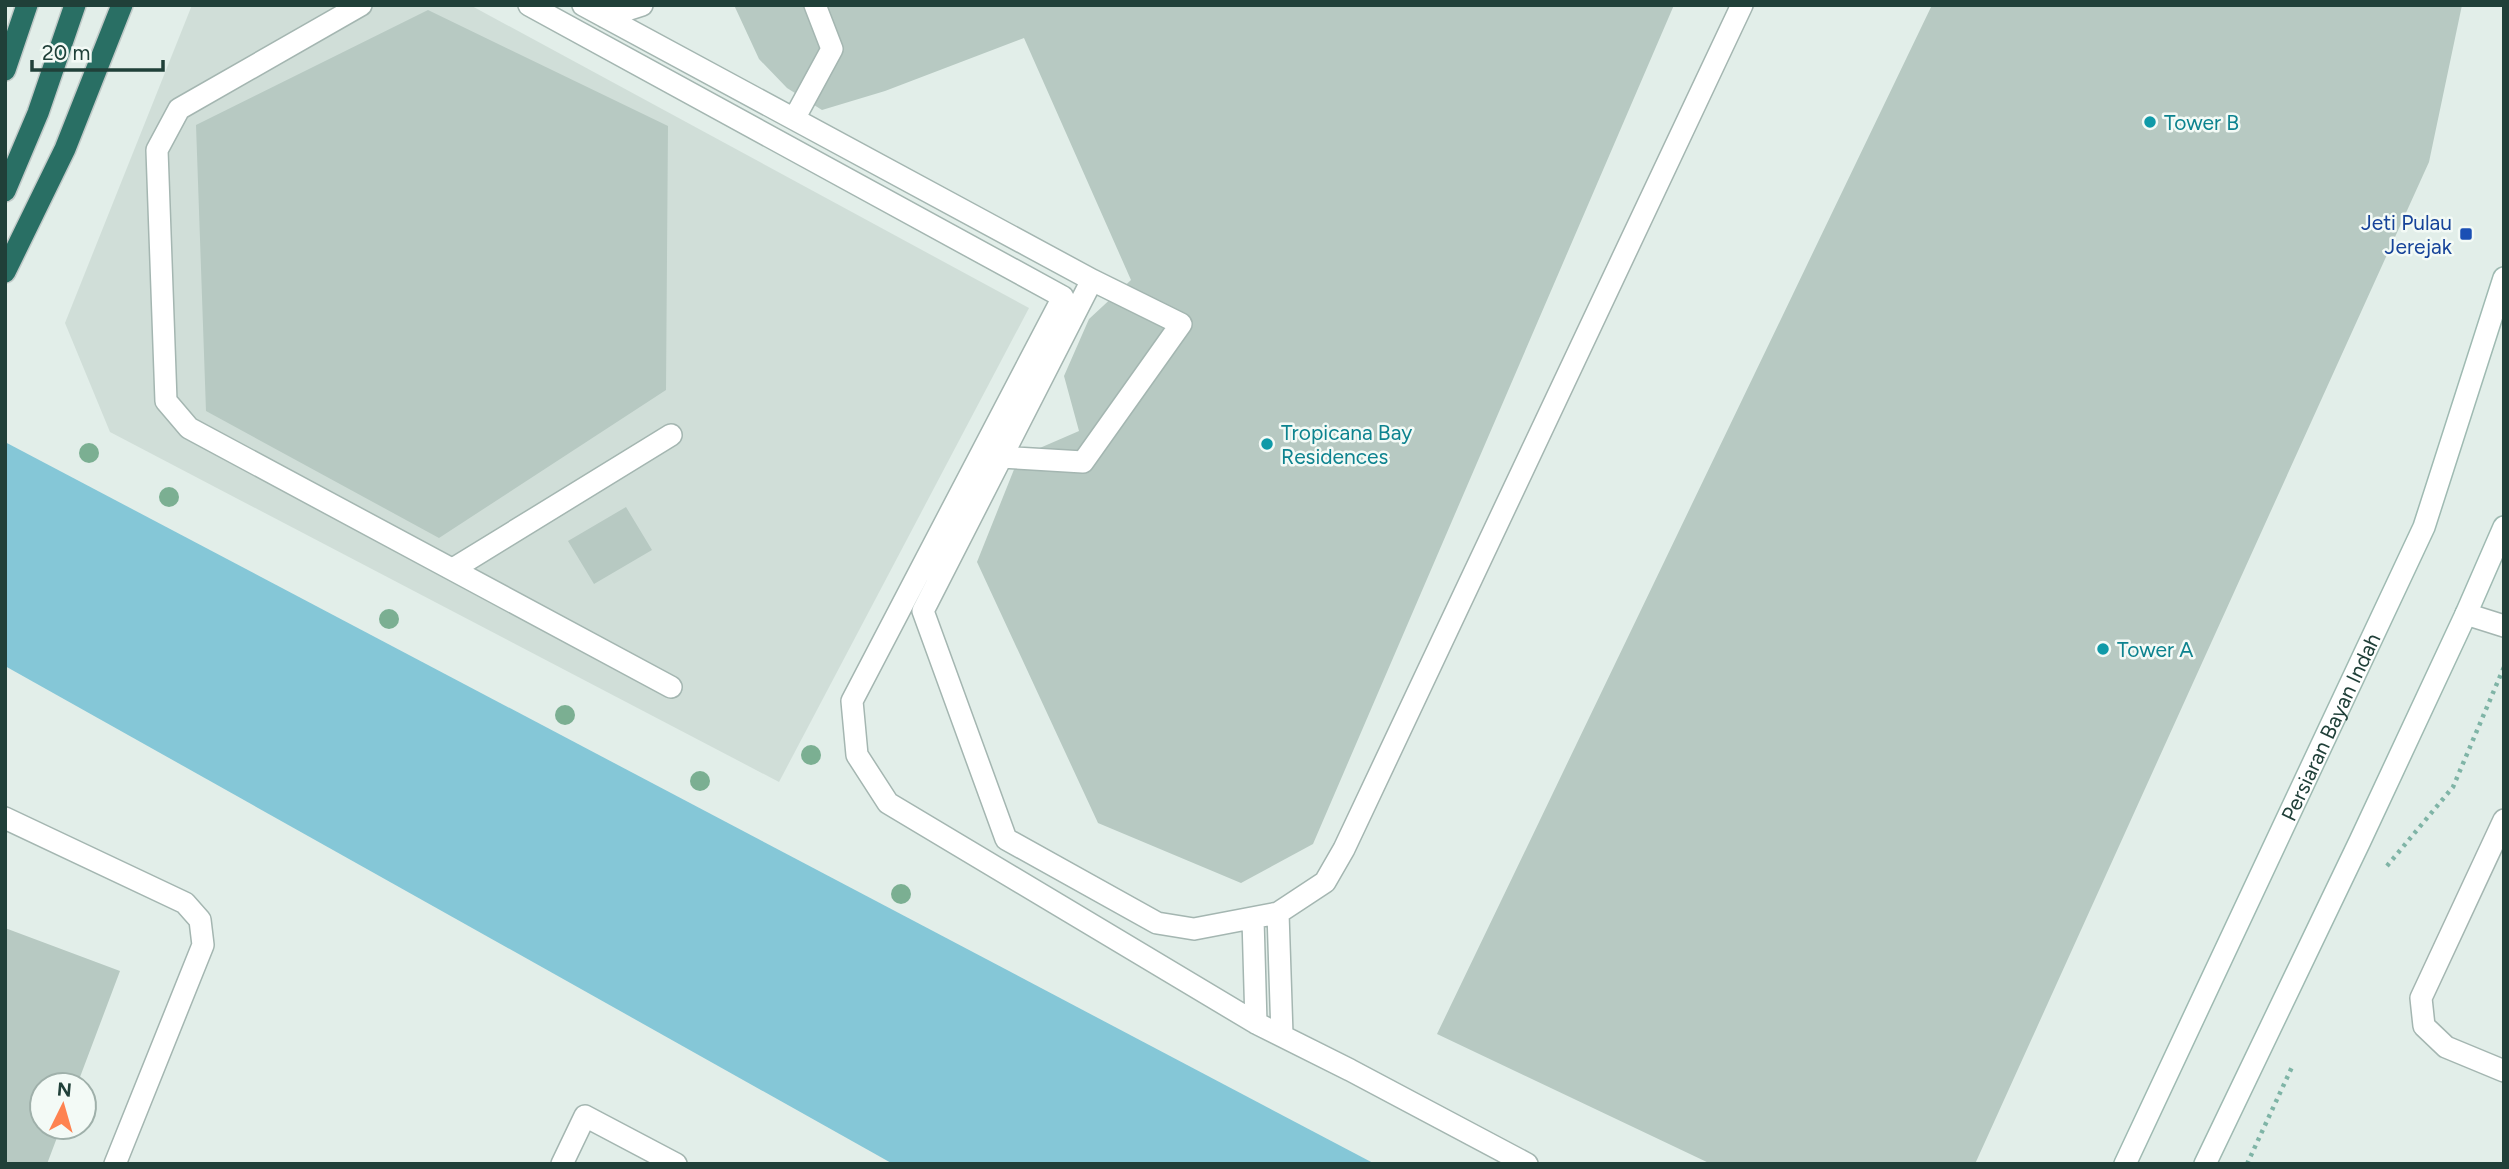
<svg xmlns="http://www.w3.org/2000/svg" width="2509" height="1169" viewBox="0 0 2509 1169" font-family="Figtree,sans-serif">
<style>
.built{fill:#d0ded8}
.water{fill:#85c7d7}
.building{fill:#b7c9c2}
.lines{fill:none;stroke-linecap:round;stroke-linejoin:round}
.lane-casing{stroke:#a4b6b1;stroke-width:24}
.street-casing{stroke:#a4b6b1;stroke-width:24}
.secondary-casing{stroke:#9fbab2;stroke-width:24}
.highway-casing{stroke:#c1cac8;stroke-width:24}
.path{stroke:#7fb4a6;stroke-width:4.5;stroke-dasharray:3.5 5;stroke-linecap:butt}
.lane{stroke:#fff;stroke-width:21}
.street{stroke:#fff;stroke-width:21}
.secondary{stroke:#fff;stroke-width:21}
.highway{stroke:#296f64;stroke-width:21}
.tree{fill:#7baf92}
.culture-dot{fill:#0f9aa8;stroke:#f3faf6;stroke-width:2.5}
.transit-dot{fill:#1a4fb4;stroke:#f3faf6;stroke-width:2.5}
.labels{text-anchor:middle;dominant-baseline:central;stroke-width:5;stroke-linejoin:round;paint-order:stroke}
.culture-label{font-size:21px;fill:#0d838f;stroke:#f3faf6;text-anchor:start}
.transit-label{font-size:21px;fill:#164399;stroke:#f3faf6;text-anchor:end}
.street-label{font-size:21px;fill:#204039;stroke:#f3faf6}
</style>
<rect width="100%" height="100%" fill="#e2eee9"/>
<!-- built -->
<path class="built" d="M192,5H470L1029,308L779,782L110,432L65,323Z"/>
<!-- water -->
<path class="water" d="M5,442L1375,1164H893L5,666Z"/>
<!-- building -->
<path class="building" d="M734,5H1674L1313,844L1241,883L1098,823L977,562L1019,457L1079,431L1064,376L1089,319L1131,280L1024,38L885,91L822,110L787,88L759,59Z
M1932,5H2462L2429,162L1975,1164H1711L1437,1034Z
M428,10L668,126L666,390L439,538L206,411L196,125Z
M626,507L652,550L594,584L568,541Z
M5,928L120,971L77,1085H42V1127H61L47,1164H5Z"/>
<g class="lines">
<!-- lane casing -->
<g class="lane-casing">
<path id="lane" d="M361,5L179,109L157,150L166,401L189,428L671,687
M529,5L1063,297L852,701L857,755L888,803L1256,1023L1350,1070L1527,1164
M583,5L1092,280L923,611L1006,839L1157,923L1194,929L1278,913L1325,882L1344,849L1742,5
M605,17L642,5
M794,119L832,49L815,5
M1001,457L1083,462L1181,324L1092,280
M453,569L671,435
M2466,614L2504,626
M2504,820L2421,998L2424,1026L2446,1047L2504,1071
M1278,913L1282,1035
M1253,919L1256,1023
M562,1164L585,1116L676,1164"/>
</g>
<!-- street casing -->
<g class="street-casing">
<path id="street" d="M5,818L185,903L200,920L203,945L115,1164"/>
</g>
<!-- secondary casing -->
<g class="secondary-casing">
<g id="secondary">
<path id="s1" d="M2125,1164L2424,527L2504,278"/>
<path d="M2205,1164L2360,841L2466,614L2504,527"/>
</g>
</g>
<!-- highway casing -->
<g class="highway-casing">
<path id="highway" d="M5,70L27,5
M5,191L38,113L75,5
M5,272L65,149L122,5"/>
</g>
<!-- path -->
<path class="path" d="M2387,866L2453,787L2504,667
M2247,1164L2292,1067"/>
<!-- lane -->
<use href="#lane" class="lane"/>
<!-- street -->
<use href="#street" class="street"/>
<!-- secondary -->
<use href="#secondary" class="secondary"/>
<!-- highway -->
<use href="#highway" class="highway"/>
</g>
<!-- trees -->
<g class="tree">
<circle cx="89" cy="453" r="10"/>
<circle cx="169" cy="497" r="10"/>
<circle cx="389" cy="619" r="10"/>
<circle cx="565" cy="715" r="10"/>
<circle cx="811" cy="755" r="10"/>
<circle cx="700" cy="781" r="10"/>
<circle cx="901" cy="894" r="10"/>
</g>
<!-- markers -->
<g class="culture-dot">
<circle cx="2150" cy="122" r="7"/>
<circle cx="1267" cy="444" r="7"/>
<circle cx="2103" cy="649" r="7"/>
</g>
<rect class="transit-dot" x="2459" y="227" width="14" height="14" rx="3.5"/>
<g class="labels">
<!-- culture labels -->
<g class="culture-label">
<text x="2164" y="122">Tower B</text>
<text x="1281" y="432">Tropicana Bay<tspan x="1281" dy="24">Residences</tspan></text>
<text x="2117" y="649">Tower A</text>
</g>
<!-- transit labels -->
<g class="transit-label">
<text x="2452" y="222">Jeti Pulau<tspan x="2452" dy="24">Jerejak</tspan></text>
</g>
<!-- street labels -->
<g class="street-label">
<text stroke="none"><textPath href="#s1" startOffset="483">Persiaran Bayan Indah</textPath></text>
</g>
</g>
<!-- border -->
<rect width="2509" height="1169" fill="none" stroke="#204039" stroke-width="14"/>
<!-- north arrow -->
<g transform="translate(63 1106) rotate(5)"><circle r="33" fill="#f3faf6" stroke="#9fb0aa" stroke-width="2"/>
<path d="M0-5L12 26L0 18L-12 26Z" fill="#fe8250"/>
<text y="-10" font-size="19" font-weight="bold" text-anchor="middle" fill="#204039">N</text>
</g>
<!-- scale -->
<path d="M32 60v10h131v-10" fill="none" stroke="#204039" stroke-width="3.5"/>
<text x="42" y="60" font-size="21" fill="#204039" stroke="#f3faf6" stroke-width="5" paint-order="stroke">20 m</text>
</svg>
